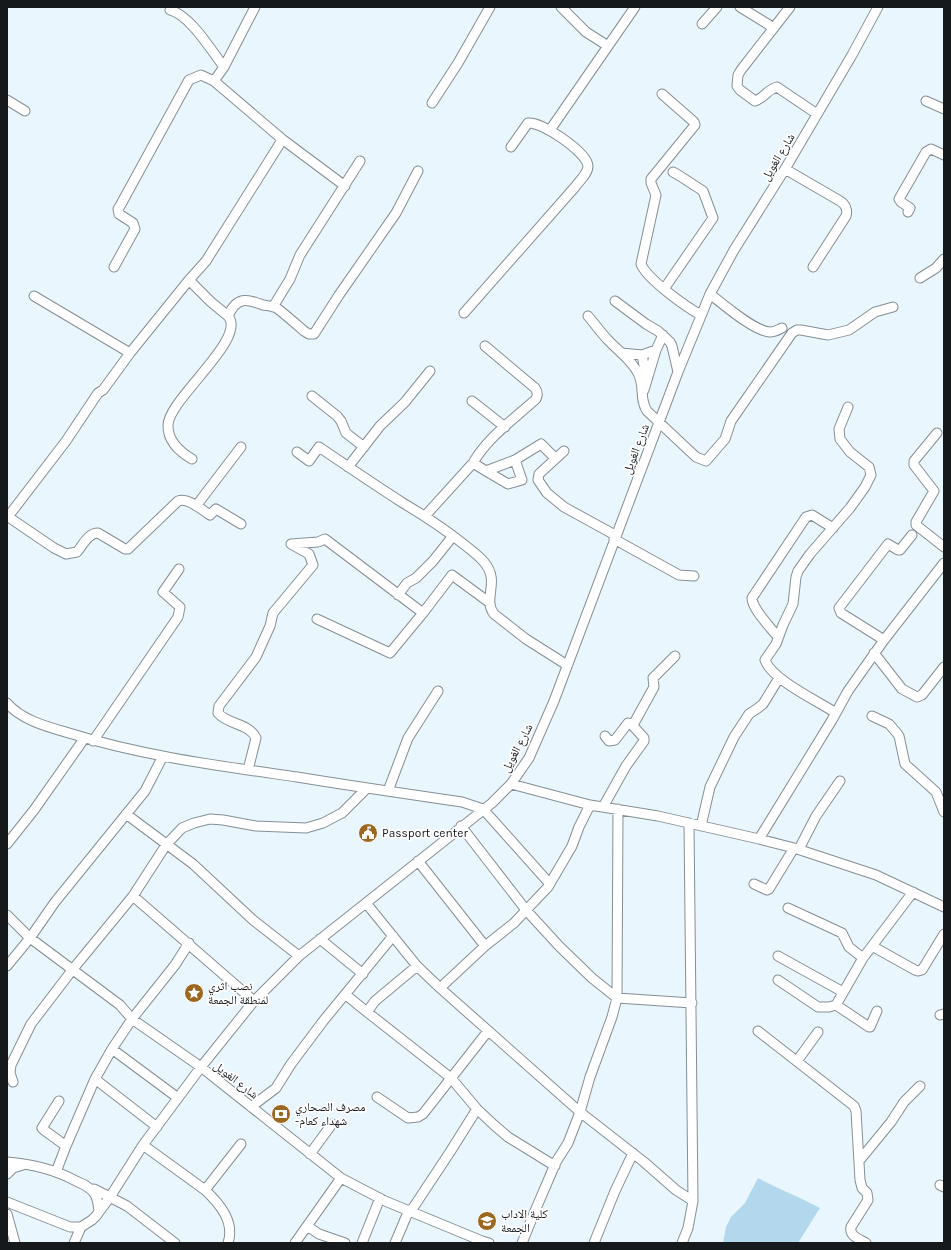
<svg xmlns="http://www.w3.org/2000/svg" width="951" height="1250" viewBox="0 0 951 1250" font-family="Karla,'Noto Naskh Arabic',sans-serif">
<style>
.green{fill:#b3d7ec}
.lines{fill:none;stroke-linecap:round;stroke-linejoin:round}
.minor-casing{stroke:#848f95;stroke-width:11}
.minor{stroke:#fff;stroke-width:9}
.labels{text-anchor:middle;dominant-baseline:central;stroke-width:3.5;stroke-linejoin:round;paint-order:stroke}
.street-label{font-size:12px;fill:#15191c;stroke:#fff}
.poi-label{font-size:12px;fill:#15191c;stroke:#fff;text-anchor:start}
</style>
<rect width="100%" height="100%" fill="#eaf6fe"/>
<!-- green -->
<path class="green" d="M758,1178C778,1189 800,1197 820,1208L798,1243H723L726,1227L731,1217L745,1203Z"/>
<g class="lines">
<!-- minor casing -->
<g class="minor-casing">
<path id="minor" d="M561,7L586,32L608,46
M740,7L774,28
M790,7L741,70L738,75L737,86L740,90L755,101C764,98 768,89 777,87L817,114
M170,10C190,15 211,50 224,67
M702,24L717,7
M662,94L694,122L695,125L651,179V183L656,195L641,264C647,279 686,307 701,315
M7,100L25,111
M926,101L944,109
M432,103L458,63L490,7
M550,130L635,7
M282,139L345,186
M785,169L840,201C845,204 848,210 846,216L813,267
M908,212L910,208L901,202L899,199L926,152L931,149L944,155
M114,267L135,229L133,223L119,214L118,209L120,206L189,80L201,75L214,81
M920,278L936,268L944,259
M189,280L211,302L228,316C237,296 246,299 263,305C268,306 274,306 278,309C287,316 296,324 304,331L309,334H314L339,295L396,213L418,171
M664,289L713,218L703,191L680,176L673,172
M710,294C724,305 754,331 770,332C775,332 778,330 782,328
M34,296L130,353
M615,301L646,324L658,331L670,342L672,346L678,372
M273,307L290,279L300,255L360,161
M464,313L575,187C579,181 588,174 588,166C587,152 541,121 528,123L511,147
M588,316C595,324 601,333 608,340C618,351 631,359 638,373C645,386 639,399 647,411L696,457L706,461L725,439L731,421L792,333L797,330H801L828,335L849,330L875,312L893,307
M621,353L642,355L656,350
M642,355L647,380
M644,390L656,350L663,335
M312,396L337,416L341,421L346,433L364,447
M472,401L505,427
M937,433L914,461V465L934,491L916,522V525L944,547
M564,451L539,474L538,480L547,493L564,507L615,535
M297,452L309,461L319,447C347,466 375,485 403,503C425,516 446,530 466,546C472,551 479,556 484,562C501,582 482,598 494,614L526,639L567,665
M192,459C180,452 168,442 168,426C167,400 248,339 228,316
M473,463L486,471L515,460L541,444L555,458
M348,467L380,426L405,402L430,371
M486,471L508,484L522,480L515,460
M196,506L241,447
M7,516L54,548L66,554L77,552C83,545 88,533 98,533L125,549H128L178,501C188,497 202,510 210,515L216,509L241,524
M425,516L473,463C488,437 514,419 536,399C538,395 538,392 535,388L485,346
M7,518L66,441L98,393L103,390L130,353L189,280L206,261L279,145L282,139L214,81L224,67L255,7
M614,539L679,575L694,576
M398,595L407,583L416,578L433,561L453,536
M317,619L390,653L423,613
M778,637C771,628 752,609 752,598L806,517L812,515L833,528
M884,640L841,613L839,608L888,544L898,550H900L912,535
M874,653L902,689L917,697L922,695L944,667
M7,703C21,720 48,727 69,733C142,756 221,766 297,777C352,786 407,794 462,802L483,809L550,884
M836,713C818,701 772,680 765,660L776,644L783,625L793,604L796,577L798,571L810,554L850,508L865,487L871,475L869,467L850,452L840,439L839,429L848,407
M872,716L889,724L896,732L899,736L905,764L936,792L944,812
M633,725L654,687L653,678L675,656
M93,741L178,617L180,607L163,592L179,569
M248,770L256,738C249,723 228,725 218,713L219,706L256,657L270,626L273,613L313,565L309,554L291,544L318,542L325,539L423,613L452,575L490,603
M511,784L590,805L658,816L759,839L794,848L876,875L944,907
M388,791L408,738L438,691
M603,807L626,766L644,741V738L634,727L633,725L628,723L615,740L609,741L605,736
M126,814L193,864L253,920L299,956
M461,826L526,910L559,946L592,978L617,998L692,1003
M701,826L710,787L734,737L749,714L758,708L763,704L779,678
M759,839L832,720L848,691L884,640L944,563
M7,844L34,810L84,739
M799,849L816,816L840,781
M418,861L485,946
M754,884L767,890L769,889L794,848
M133,896L166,845L182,828L194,823L210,819L223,820L256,826L306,828L323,823L342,813L367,788
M366,903L417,966L440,988L580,1112L644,1162L676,1190L693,1201
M788,908L842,933L849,947L863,958
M7,915L30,938L120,1005L132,1019L201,1067L341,1178L385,1201L482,1241L489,1243
M320,939L363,974
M872,946L915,970L918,971L922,970L944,934
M778,956L843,992
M7,966L30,938L55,902L145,791L163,756
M778,980L818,1007H829L836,1005
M440,988L485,946L514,923L548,887L572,846L579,827L590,805
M346,995L367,1012L375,1001L417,966
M877,1011L870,1027H869L836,1005L863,958L913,892
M367,1012L451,1078L477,1109L494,1125L508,1137L555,1166
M940,1015L944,1014
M758,1031L854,1106L856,1111L860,1180L862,1188L867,1193L868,1200L851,1227C849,1236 859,1239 866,1243
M112,1049L178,1098
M797,1061L818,1032
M95,1079L112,1049L132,1019L175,965L189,943
M13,1082L10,1073L11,1065L31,1024L73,969L133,896L254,1001
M377,1097L408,1118L418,1117L423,1114L488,1031
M59,1101L42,1128L44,1130L66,1146L95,1079L157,1127
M251,1107L276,1088L291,1064L324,1020L393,936
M143,1145L205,1190L241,1144
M310,1154L332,1124
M859,1161L891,1122L904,1102L920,1086
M7,1162C32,1164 54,1169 76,1181C83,1184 90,1187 94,1193C98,1198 98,1205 99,1211
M56,1172L66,1146
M7,1174L13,1168L23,1165
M940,1185L944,1187
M94,1189L127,1206L175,1243
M205,1190C220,1204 235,1222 228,1243
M7,1202L70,1227H81L92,1220L96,1216L110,1197L143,1145L201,1067L254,1001L299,956L492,803L511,784L529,758L554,701L678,372L710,294L734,250L785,169L852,55L878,7
M411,1211L450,1152L477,1109
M7,1214L15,1243
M307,1226L319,1234L345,1243
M74,1243L81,1227
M295,1243L341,1178
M362,1243L380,1198
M395,1243L409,1210
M522,1243L535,1211L556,1162L568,1143L580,1112L590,1077L612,1017L617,998L618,809
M594,1243L615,1191L633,1153
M682,1243L688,1228L693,1201L689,823"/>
</g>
<!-- minor -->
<use href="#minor" class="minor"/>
</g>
<!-- icons -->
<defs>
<g id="civic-disc" transform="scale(1)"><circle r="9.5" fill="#9c681f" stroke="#fff"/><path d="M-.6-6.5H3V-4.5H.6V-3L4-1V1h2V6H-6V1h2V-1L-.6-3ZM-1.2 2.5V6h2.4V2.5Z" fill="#fff"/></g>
<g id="sight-disc" transform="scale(1)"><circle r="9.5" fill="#9c681f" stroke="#fff"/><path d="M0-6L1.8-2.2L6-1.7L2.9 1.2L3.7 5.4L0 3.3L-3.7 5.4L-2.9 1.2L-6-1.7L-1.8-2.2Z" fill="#fff"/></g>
<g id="bank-disc" transform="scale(1)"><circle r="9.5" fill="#9c681f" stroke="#fff"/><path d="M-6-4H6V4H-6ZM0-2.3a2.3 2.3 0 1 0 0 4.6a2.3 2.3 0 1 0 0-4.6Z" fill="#fff"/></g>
<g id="school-disc" transform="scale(1)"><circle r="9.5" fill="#9c681f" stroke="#fff"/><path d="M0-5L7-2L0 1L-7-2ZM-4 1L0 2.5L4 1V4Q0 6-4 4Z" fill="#fff"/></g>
</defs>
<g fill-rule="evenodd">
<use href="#civic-disc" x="368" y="833"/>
<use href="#sight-disc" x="194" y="993"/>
<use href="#bank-disc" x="281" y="1114"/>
<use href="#school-disc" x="487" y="1221"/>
</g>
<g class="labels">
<!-- street labels -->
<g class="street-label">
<text transform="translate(778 157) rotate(-59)">شارع الغويل</text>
<text transform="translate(636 449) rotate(-69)">شارع الغويل</text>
<text transform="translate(517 748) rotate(-62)">شارع الغويل</text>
<text transform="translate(236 1080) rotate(38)">شارع الغويل</text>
</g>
<!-- poi labels -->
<g class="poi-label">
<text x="382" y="833">Passport center</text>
<text x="208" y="986">نصب اثري<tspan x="208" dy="14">لمنطقة الجمعة</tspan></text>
<text x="295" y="1107">مصرف الصحاري<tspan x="295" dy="14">-شهداء كعام</tspan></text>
<text x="501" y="1214">كلية اﻻداب<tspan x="501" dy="14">الجمعة</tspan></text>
</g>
</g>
<!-- border -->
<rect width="951" height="1250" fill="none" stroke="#15191c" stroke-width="16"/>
</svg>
